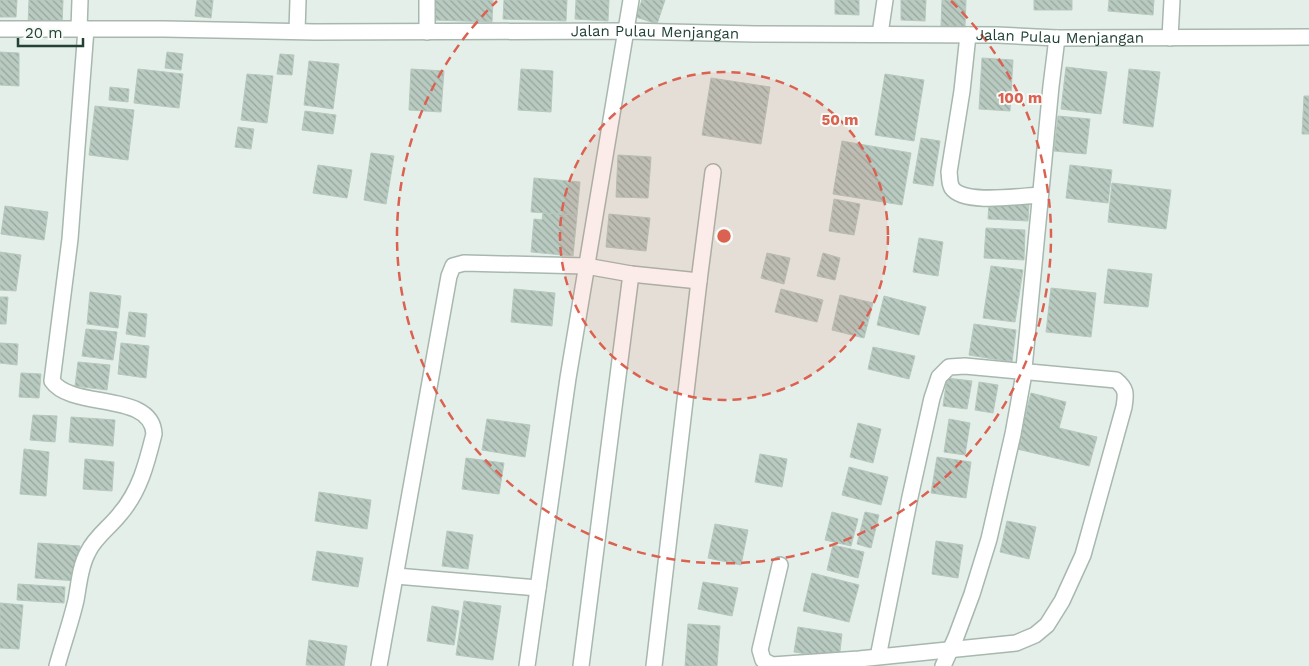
<svg xmlns="http://www.w3.org/2000/svg" width="1309" height="666" viewBox="0 0 1309 666" font-family="'Work Sans',sans-serif">
<style>
.building{fill:url(#building-back-hatch);stroke:#b6c9bf}
.lines{fill:none;stroke-linecap:round;stroke-linejoin:round}
.minor-casing{stroke:#a7b8af;stroke-width:18}
.minor{stroke:#fff;stroke-width:15}
.ring{fill:none;stroke:#db6151;stroke-width:2.5;stroke-dasharray:9 6}
.labels{text-anchor:middle;dominant-baseline:central;stroke-width:4;stroke-linejoin:round;paint-order:stroke}
.street-label{font-size:15px;fill:#224235;stroke:#f6fbf7}
.centre{fill:#db6151;stroke:#f6fbf7;stroke-width:2.5}
.ring-label{font-size:15px;text-anchor:middle;font-weight:bold;fill:#db6151;stroke:#f6fbf7;stroke-width:4;stroke-linejoin:round;paint-order:stroke}
</style>
<defs>
<pattern id="building-back-hatch" width="6" height="6" patternUnits="userSpaceOnUse" patternTransform="scale(1.25)"><rect width="6" height="6" fill="#b9cac1"/><path d="M-1 5l2 2M0 0l6 6M5-1l2 2" fill="none" stroke="#96a69e"/></pattern>
</defs>
<rect width="100%" height="100%" fill="#e5efe9"/>
<!-- building -->
<path class="building" d="M0,0H17L16,17H0Z
M29,0H63L62,26H28Z
M197,0H213L211,18L195,16Z
M434,0H493L492,22L434,20Z
M504,0H567L566,21L503,19Z
M576,0H609L608,21L575,19Z
M642,0H665L657,24L636,17Z
M835,0H859V15L835,14Z
M901,0H926L925,21L901,20Z
M942,0H966L965,27L941,26Z
M1034,0H1072V10H1034Z
M1109,0H1154L1153,15L1108,11Z
M0,52L19,53V86L0,85Z
M167,52L183,54L181,70L165,68Z
M280,54L294,55L292,75L277,74Z
M982,58L1013,60L1010,111L979,109Z
M309,61L339,64L333,109L304,105Z
M1066,67L1107,72L1101,114L1061,109Z
M138,69L183,74L179,108L134,103Z
M411,69L444,71L441,112L409,110Z
M521,69L553,71L551,112L518,110Z
M1129,69L1160,72L1153,127L1123,123Z
M247,74L273,76L267,123L241,120Z
M885,74L924,80L914,141L875,135Z
M711,78L770,87L761,144L702,135Z
M110,87L129,89L128,102L109,100Z
M1304,96H1309V134H1302Z
M95,106L134,110L128,160L89,155Z
M305,111L336,115L333,134L302,130Z
M1058,116L1090,119L1086,154L1054,151Z
M238,127L254,129L251,149L235,147Z
M921,138L940,141L933,186L913,183Z
M842,141L911,153L902,205L833,194Z
M371,153L394,156L386,204L364,200Z
M618,155L651,157L648,198L616,197Z
M318,165L352,170L347,198L313,193Z
M1070,165L1112,170L1108,203L1066,198Z
M534,178L580,182L577,215L531,212Z
M1112,183L1171,190L1166,229L1108,222Z
M834,199L860,204L854,235L829,231Z
M989,202L1029,204L1028,221L988,219Z
M5,206L48,212L44,240L1,234Z
M543,213L577,215L573,256L531,252L534,219L542,220Z
M609,214L650,218L646,251L606,247Z
M986,228L1025,230L1024,260L984,258Z
M919,238L943,242L938,276L913,272Z
M0,252L21,255L16,291L0,290Z
M767,253L790,258L784,284L761,278Z
M823,253L840,258L835,280L817,276Z
M991,266L1023,270L1015,322L983,318Z
M1108,269L1152,274L1148,307L1104,303Z
M1051,288L1096,293L1091,337L1046,332Z
M514,289L555,293L552,326L511,322Z
M781,289L823,300L817,322L775,312Z
M90,292L121,296L118,328L87,324Z
M840,295L873,303L864,338L832,330Z
M884,296L926,307L919,335L877,325Z
M0,297H8L6,324H0Z
M129,312L147,314L145,337L126,334Z
M974,324L1016,330L1012,362L969,355Z
M86,329L117,332L113,360L82,356Z
M0,343L18,344L17,365L0,363Z
M121,343L149,346L146,378L118,374Z
M873,347L915,356L909,379L868,369Z
M78,362L110,365L107,390L75,386Z
M21,373L41,374L39,398L19,397Z
M947,378L972,381L967,409L943,406Z
M979,382L998,385L993,413L975,410Z
M1031,393L1066,402L1059,428L1097,437L1089,466L1017,449Z
M33,415L57,416L55,442L30,440Z
M71,417L115,420L113,446L69,442Z
M487,419L530,425L525,457L482,450Z
M949,419L970,423L965,455L944,452Z
M858,423L881,429L873,463L850,457Z
M24,449L49,452L46,496L20,494Z
M760,454L787,459L782,487L755,482Z
M937,457L971,462L966,498L931,493Z
M466,458L504,463L499,494L462,489Z
M85,459L114,462L112,491L83,489Z
M849,467L888,477L881,505L842,495Z
M319,492L371,500L367,529L315,521Z
M832,512L858,519L851,546L825,540Z
M865,512L879,515L871,548L857,544Z
M1007,521L1036,527L1029,559L1000,552Z
M715,524L748,530L741,565L708,558Z
M447,531L473,535L468,569L442,566Z
M936,541L963,545L958,578L932,574Z
M38,543L80,546L77,581L35,578Z
M833,545L864,552L858,578L827,570Z
M317,551L363,558L358,587L312,580Z
M812,573L859,585L849,622L803,611Z
M703,582L738,588L732,616L698,609Z
M18,584L65,587L64,603L17,600Z
M464,601L501,606L493,660L456,655Z
M0,603L23,605L19,649L0,648Z
M432,606L459,611L454,645L427,641Z
M688,624L720,626L717,666H685Z
M798,627L842,634L839,659L794,652Z
M309,640L347,646L344,666L306,665Z"/>
<g class="lines">
<!-- minor casing -->
<g class="minor-casing">
<g id="minor">
<path d="M427,0V32"/>
<path id="s1" d="M0,29H164L315,32L626,31L755,34L997,35L1057,38L1309,37"/>
<path d="M79,29L80,0"/>
<path d="M297,31L298,0"/>
<path d="M880,34L885,0"/>
<path d="M968,35L962,91L949,172C950,178 949,183 952,188C964,205 1020,196 1040,195"/>
<path d="M1170,38L1172,0"/>
<path d="M780,565L760,650L763,660L772,665L859,659L1016,643L1035,635L1047,625L1062,601L1083,555L1124,407C1126,394 1127,389 1116,380L965,366L949,367L939,377L932,398L910,497L878,657"/>
<path d="M396,576L538,588"/>
<path d="M57,666C63,644 71,622 76,600C79,584 80,566 88,552C95,537 110,527 120,514C140,491 147,462 154,434C152,391 72,410 52,381L70,239L86,29"/>
<path d="M379,666L449,276L453,266L464,263L586,266L631,274L699,281"/>
<path d="M527,666L568,378L631,0"/>
<path d="M581,666L631,274"/>
<path d="M654,666L699,281L713,172"/>
<path d="M943,666L956,637L972,594L989,539L1013,434L1023,379L1051,86L1057,38"/>
</g>
</g>
<!-- minor -->
<use href="#minor" class="minor"/>
</g>
<!-- distance rings -->
<circle cx="724" cy="236" r="164" fill="#db6151" fill-opacity=".12"/>
<g class="ring">
<circle cx="724" cy="236" r="164"/>
<path d="M951 1A327 327 0 1 1 497 1"/>
</g>
<g class="labels">
<!-- street labels -->
<g class="street-label">
<text stroke="none"><textPath href="#s1" startOffset="655">Jalan Pulau Menjangan</textPath></text>
<text stroke="none"><textPath href="#s1" startOffset="1060">Jalan Pulau Menjangan</textPath></text>
</g>
</g>
<circle cx="724" cy="236" r="8" class="centre"/>
<g class="ring-label">
<text x="1020" y="103">100 m</text>
<text x="840" y="125">50 m</text>
</g>
<!-- scale -->
<path d="M18 38v8h65v-8" fill="none" stroke="#224235" stroke-width="2.5"/>
<text x="25" y="38" font-size="15" fill="#224235" stroke="#f6fbf7" stroke-width="4" paint-order="stroke">20 m</text>
</svg>
